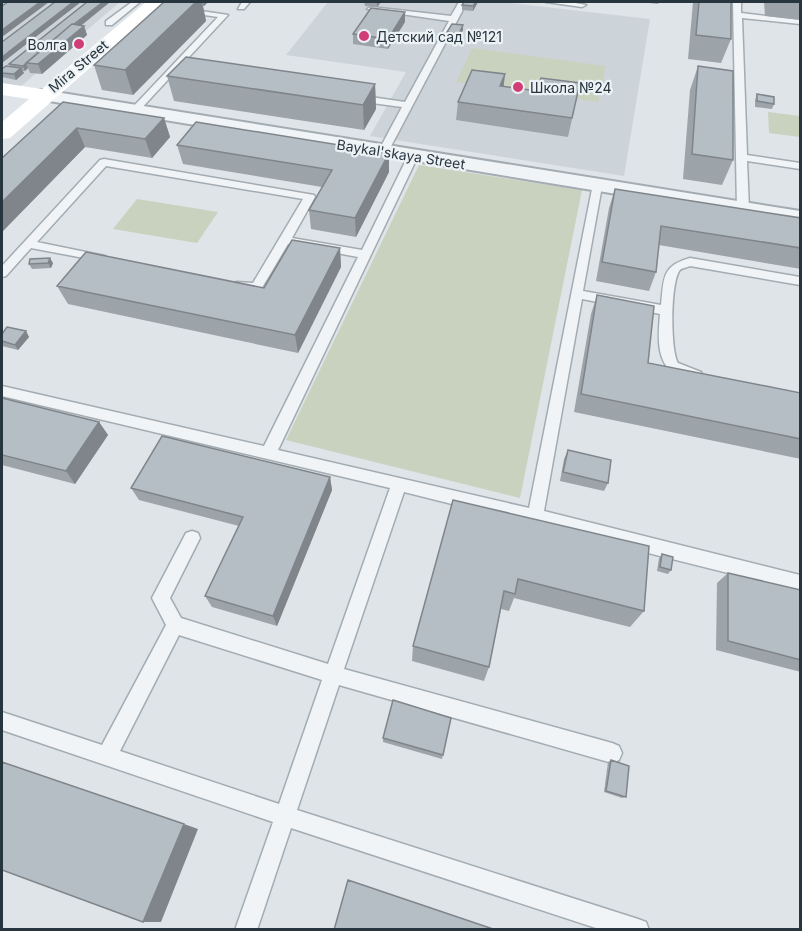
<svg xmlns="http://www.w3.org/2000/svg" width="802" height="931" viewBox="0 0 802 931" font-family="Inter,sans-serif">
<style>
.built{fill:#ccd4da}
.green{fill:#c8d2bf}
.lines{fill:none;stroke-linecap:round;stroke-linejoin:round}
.lane-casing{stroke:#a3acb2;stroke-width:3}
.street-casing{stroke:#a3acb2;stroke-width:4}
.lane{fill:#f0f4f6;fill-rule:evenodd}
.street{fill:#f0f4f6;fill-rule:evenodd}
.secondary{fill:#fff;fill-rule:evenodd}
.wall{fill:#9ca3a9}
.shaded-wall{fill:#7f858a}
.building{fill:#b5bec5;stroke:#7f858a;stroke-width:1.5}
.poi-dot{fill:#d13e75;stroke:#edf2f5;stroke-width:2}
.labels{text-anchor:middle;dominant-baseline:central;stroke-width:4.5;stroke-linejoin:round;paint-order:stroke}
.far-poi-label{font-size:14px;fill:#27353f;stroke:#edf2f5;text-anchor:start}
.far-street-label{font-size:14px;fill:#27353f;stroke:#edf2f5}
</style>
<rect width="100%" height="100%" fill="#dee4e8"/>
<!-- built -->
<path class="built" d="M2,2H120L20,87L2,84Z
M328,2H501L650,19L624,176L370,136L406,72L286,55Z"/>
<!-- green -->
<path class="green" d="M472,48L606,66L598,102L456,82Z
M768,112L800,116V137L769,133Z
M419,165L582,190L520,498L286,440Z
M137,199L218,212L197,243L113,229Z"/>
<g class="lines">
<!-- lane casing -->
<g class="lane-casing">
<path id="lane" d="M132,2H140L112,25H106V21Z
M242,2H250L244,9H238Z
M459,2H467L388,152L379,154L378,152L402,107L357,101L352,98L357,95L405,102L449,21L367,9L371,7L451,16Z
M546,2H570L586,5L582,7Z
M733,2H741V13L800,20V24L742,18L747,155L800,163V169L747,161L749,209L743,212L737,209Z
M181,8L228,15L138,112H132V108L218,17L184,12L180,10Z
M413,153L418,156L278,450L529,508L593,184L602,186L583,291L661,305C664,279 661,266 690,258L800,277V285L690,266C690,266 682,269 681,269C670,277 670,351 678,363L701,372L703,376L701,380C694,382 688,379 682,377C655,368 658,337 660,314L582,299L544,511L800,575V591L404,492L344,669L612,743L619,746L622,753L619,760L612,763L339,685L297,810L638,919L646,922L649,930H602L291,828L257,930H235L273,822L2,730V712L102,745L166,625L152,598L186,533L192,531L198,533L200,538L170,598L181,618L328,664L390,488L2,396V386L264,446L358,257L288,244L260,291L236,288V282L253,283L303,199L106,166L37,242L105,256V262L31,248L6,276L2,277V266L100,160L104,159L314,195L315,197L292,238L362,250L408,156ZM179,635L322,680L279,804L120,751Z"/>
</g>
<!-- street casing -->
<g class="street-casing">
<path id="street" d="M43,90L800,211V224L37,99L34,95L37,91Z"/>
</g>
<!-- lane -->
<use href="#lane" class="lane"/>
<!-- street -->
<use href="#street" class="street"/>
<!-- secondary -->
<path class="secondary" d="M146,2H165L10,138L2,139V122L29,99L2,95V83L42,89Z"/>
</g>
<!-- wall -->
<path class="wall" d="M87,2H110L81,25L84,26L87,35L42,74L30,73L28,68L25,71H22L24,73L16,80L2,77V69L10,67L9,64Z
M164,2H208L204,6H203L206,21L133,95L102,90L94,65Z
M364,2H381L377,7L365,6Z
M478,2L473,11L462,10V5Z
M640,2H659L658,4Z
M693,2H731V39L721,63L688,59Z
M764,2H801V20L765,16Z
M405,12V22L388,49L353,44V34Z
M463,25V30L458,39L447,37V32Z
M698,66L733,160L722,185L683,179L690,90Z
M505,74L503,87L537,91L580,83L568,137L456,120L458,102Z
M167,76L375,84L376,109L364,130L174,101Z
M757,94L774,104L772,109L755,107V100Z
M63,102L164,118L170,137L152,158L85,147L2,232V158Z
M177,145L389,153V172L356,237L311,229L309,210L322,187L183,164Z
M615,189L801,218V269L659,245L656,272L649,291L596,281L609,208Z
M340,248L341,267L298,353L68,304L57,286L264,288Z
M30,259L53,263L51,268L32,269L29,264Z
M597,295L648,363L801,393V459L574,412L591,314Z
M26,331L29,337L18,350L2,346V334Z
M2,398L99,422L108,435L75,484L2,465Z
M568,450L608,483L604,491L560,481L564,459Z
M330,477L332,490L277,626L212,607L205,596L239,526L139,500L131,488Z
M453,500L644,611L630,627L514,598L509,611L501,609L489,667L484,681L412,661L413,646Z
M662,554L671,570L668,574L657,571L659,558Z
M728,573L801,590V672L716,650L717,583Z
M451,718L442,759L383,742V738Z
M611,760L626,797L622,798L604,792L608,762Z"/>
<!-- shaded-wall -->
<path class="shaded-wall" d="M40,2H49L2,37V30Z
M73,2H81L2,63V57Z
M103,2H110L34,64L27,63Z
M196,2H202L206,21L133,95L125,70Z
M203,2H208L204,6Z
M377,2H381L377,7Z
M476,2H478L473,11V6Z
M405,12V22L388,49V39Z
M463,25V30L458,39L459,34Z
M84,26L87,35L42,74L38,64Z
M26,63L28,68L25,71L23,66Z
M21,68L24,73L16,80L14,74Z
M505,74L503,93L500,86Z
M375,84L376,109L364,130L363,105Z
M164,118L170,137L152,158L145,139Z
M77,128L85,147L2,232V202Z
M389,153V172L356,237L355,218Z
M340,248L341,267L298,353L295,335Z
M50,258L53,263L51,268L48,263Z
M26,331L29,337L18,350L15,345Z
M99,422L108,435L75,484L66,471Z
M330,477L332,490L277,626L273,616Z
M184,824L198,829L161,922H143Z"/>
<!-- building -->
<path class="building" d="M8,2H40L2,30V6Z
M55,2H73L2,57V42Z
M87,2H103L74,24H72L23,66L9,64Z
M164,2H196L125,70L94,65Z
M464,2H476L473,6L462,5Z
M699,2H731V39L696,35Z
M371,8L405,12L388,39L353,34Z
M72,24L84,26L38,64L26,63Z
M452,24L463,25L459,34L447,32Z
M186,57L375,84L363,105L167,76Z
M6,66L21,68L14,74L2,73V69Z
M698,66L733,71V160L692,154Z
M472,70L505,74L500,86L537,91L541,78L580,83L572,118L458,102Z
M757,94L774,97V104L757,101Z
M63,102L164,118L145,139L77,128L2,202V158Z
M196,122L389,153L355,218L309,210L332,170L177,145Z
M615,189L801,218V248L661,226L656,272L602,262Z
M292,240L340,248L295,335L57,286L86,252L264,288Z
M50,258L48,263L29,264L30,259Z
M597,295L654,306L648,363L801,393V439L581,394Z
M7,327L26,331L15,345L2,341V334Z
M2,398L99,422L66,471L2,455Z
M162,436L330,477L273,616L205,596L243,517L131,488Z
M568,450L611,460L608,483L563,472Z
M453,500L649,546L644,611L518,579L515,594L504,591L489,667L413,646Z
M662,554L673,557L671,570L660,567Z
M728,573L801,590V660L728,641Z
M393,700L451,718L443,755L383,738Z
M611,760L629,766L626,797L606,791Z
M2,762L184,824L143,922L2,870Z
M348,880L496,930H334Z"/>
<!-- markers -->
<g class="poi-dot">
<circle cx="364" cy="36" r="6"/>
<circle cx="79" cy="44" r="6"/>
<circle cx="518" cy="87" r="6"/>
</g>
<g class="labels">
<!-- far-poi labels -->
<g class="far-poi-label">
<text x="376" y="36">Детский сад №121</text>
<text x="67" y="44" text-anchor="end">Волга</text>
<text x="530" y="87">Школа №24</text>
</g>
<!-- far-street labels -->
<g class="far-street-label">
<text transform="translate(78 66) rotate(-40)">Mira Street</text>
<text transform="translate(401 154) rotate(9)">Baykal'skaya Street</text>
</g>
</g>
<!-- border -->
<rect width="802" height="931" fill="none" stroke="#27353f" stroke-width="6"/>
</svg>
